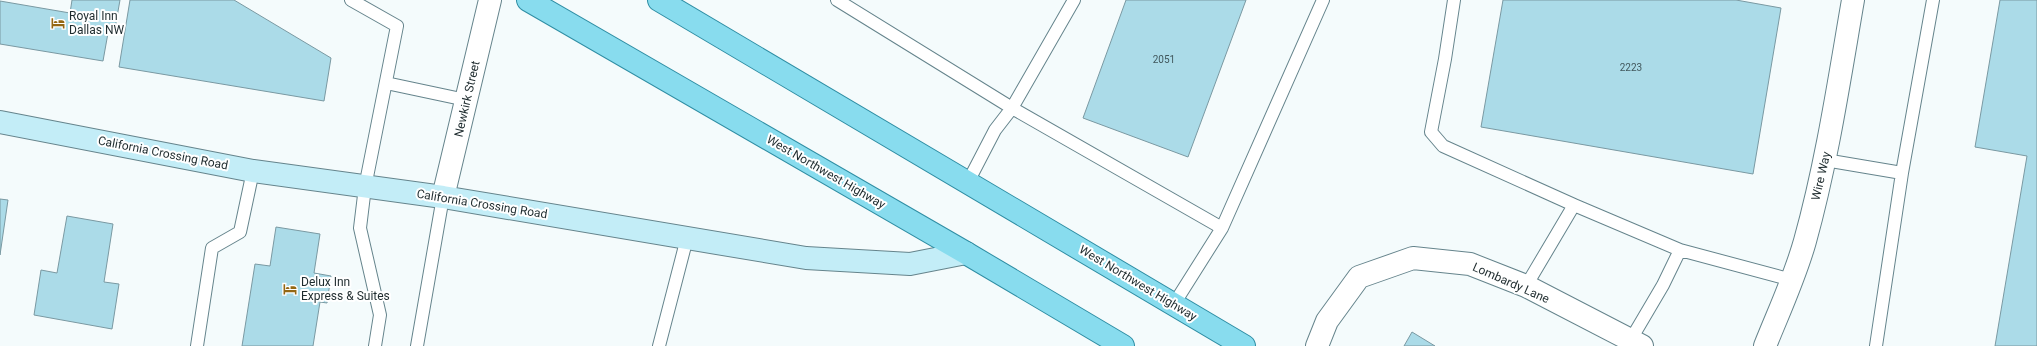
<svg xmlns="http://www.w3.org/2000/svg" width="2037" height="346" viewBox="0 0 2037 346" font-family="Roboto,sans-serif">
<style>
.building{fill:#abdbe8;stroke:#7a99a2}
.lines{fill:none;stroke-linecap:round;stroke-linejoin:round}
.lane-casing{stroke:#65848c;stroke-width:14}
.street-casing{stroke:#65848c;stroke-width:24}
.secondary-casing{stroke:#65848c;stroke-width:24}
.primary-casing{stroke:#2f8ea4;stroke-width:24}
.lane{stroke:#fff;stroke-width:12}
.street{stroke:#fff;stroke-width:22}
.secondary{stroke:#c3edf7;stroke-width:22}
.primary{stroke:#88dcee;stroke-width:22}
.labels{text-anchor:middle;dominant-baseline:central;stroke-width:4;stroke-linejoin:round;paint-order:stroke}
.number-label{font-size:10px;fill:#41575c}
.poi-label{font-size:12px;fill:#1e2b2e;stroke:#fff;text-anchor:start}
.street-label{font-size:12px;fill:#1e2b2e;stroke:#fff}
</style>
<rect width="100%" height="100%" fill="#f4fbfc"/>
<!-- building -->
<path class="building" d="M72,0H120L114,34L108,33L103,61L0,44V1L70,13Z
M130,0H234L331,58L324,101L119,67Z
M1126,0H1246L1188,157L1083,118Z
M1503,0H1736L1781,8L1753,174L1481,127Z
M2000,0H2037V346H1995L2027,156L1975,147Z
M0,199L8,200L0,255Z
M67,216L113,224L104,282L119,284L112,329L34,315L41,270L57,273Z
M276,227L320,234L314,273L331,276L327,303L320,302L313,346H242L255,264L270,266Z
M1412,332L1435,346H1404Z"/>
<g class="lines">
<!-- lane casing -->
<g class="lane-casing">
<path id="lane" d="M351,0L397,26L365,187L360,228L380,315L375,346
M837,0L1012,108L1222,228
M1454,0L1445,59L1431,132L1443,146L1574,205
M386,83L466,100
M1825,160L1902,173
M968,182L995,130L1012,108L1074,0
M1526,286L1574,205L1680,250L1792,280
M1174,304L1222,228L1323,0
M1630,341L1663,285L1680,250
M197,346L212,248L240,232L253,171
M417,346L443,197
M659,346L687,238
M1876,346L1902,173L1933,0"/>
</g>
<!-- street casing -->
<g class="street-casing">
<path id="street" d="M443,197L490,0
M1317,346L1327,321L1359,277L1413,258L1470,264L1526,286L1642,346
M1765,346C1779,311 1795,277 1805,241C1827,162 1839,81 1853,0"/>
</g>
<!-- secondary casing -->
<g class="secondary-casing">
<path id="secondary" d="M0,122L253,171L443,197L806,258L910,264L966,253"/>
</g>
<!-- primary casing -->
<g class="primary-casing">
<path id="primary" d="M528,0L966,253L1123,346
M659,0L1244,346"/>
</g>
<!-- lane -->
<use href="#lane" class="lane"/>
<!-- street -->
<use href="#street" class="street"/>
<!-- secondary -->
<use href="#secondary" class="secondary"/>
<!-- primary -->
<use href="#primary" class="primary"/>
</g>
<!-- icons -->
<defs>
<g id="hotel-bare" transform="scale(1.08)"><path d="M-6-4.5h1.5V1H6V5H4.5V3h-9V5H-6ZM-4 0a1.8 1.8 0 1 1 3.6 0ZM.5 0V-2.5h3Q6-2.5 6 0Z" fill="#946713" stroke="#fff" stroke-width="2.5" paint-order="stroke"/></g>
</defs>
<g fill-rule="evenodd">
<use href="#hotel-bare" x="58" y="23"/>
<use href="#hotel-bare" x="290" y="289"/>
</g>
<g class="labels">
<!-- number labels -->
<g class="number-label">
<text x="1164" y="59">2051</text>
<text x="1631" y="67">2223</text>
</g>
<!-- poi labels -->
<g class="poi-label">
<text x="69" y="16">Royal Inn<tspan x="69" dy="14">Dallas NW</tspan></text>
<text x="301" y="282">Delux Inn<tspan x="301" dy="14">Express &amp; Suites</tspan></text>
</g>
<!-- street labels -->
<g class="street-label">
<text transform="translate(467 99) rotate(-77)">Newkirk Street</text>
<text transform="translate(163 153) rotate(11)">California Crossing Road</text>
<text transform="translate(826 172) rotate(30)">West Northwest Highway</text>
<text transform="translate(1821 176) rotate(-77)">Wire Way</text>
<text transform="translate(482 204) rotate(9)">California Crossing Road</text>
<text transform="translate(1138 283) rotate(31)">West Northwest Highway</text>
<text transform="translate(1511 283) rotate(24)">Lombardy Lane</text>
</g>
</g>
</svg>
